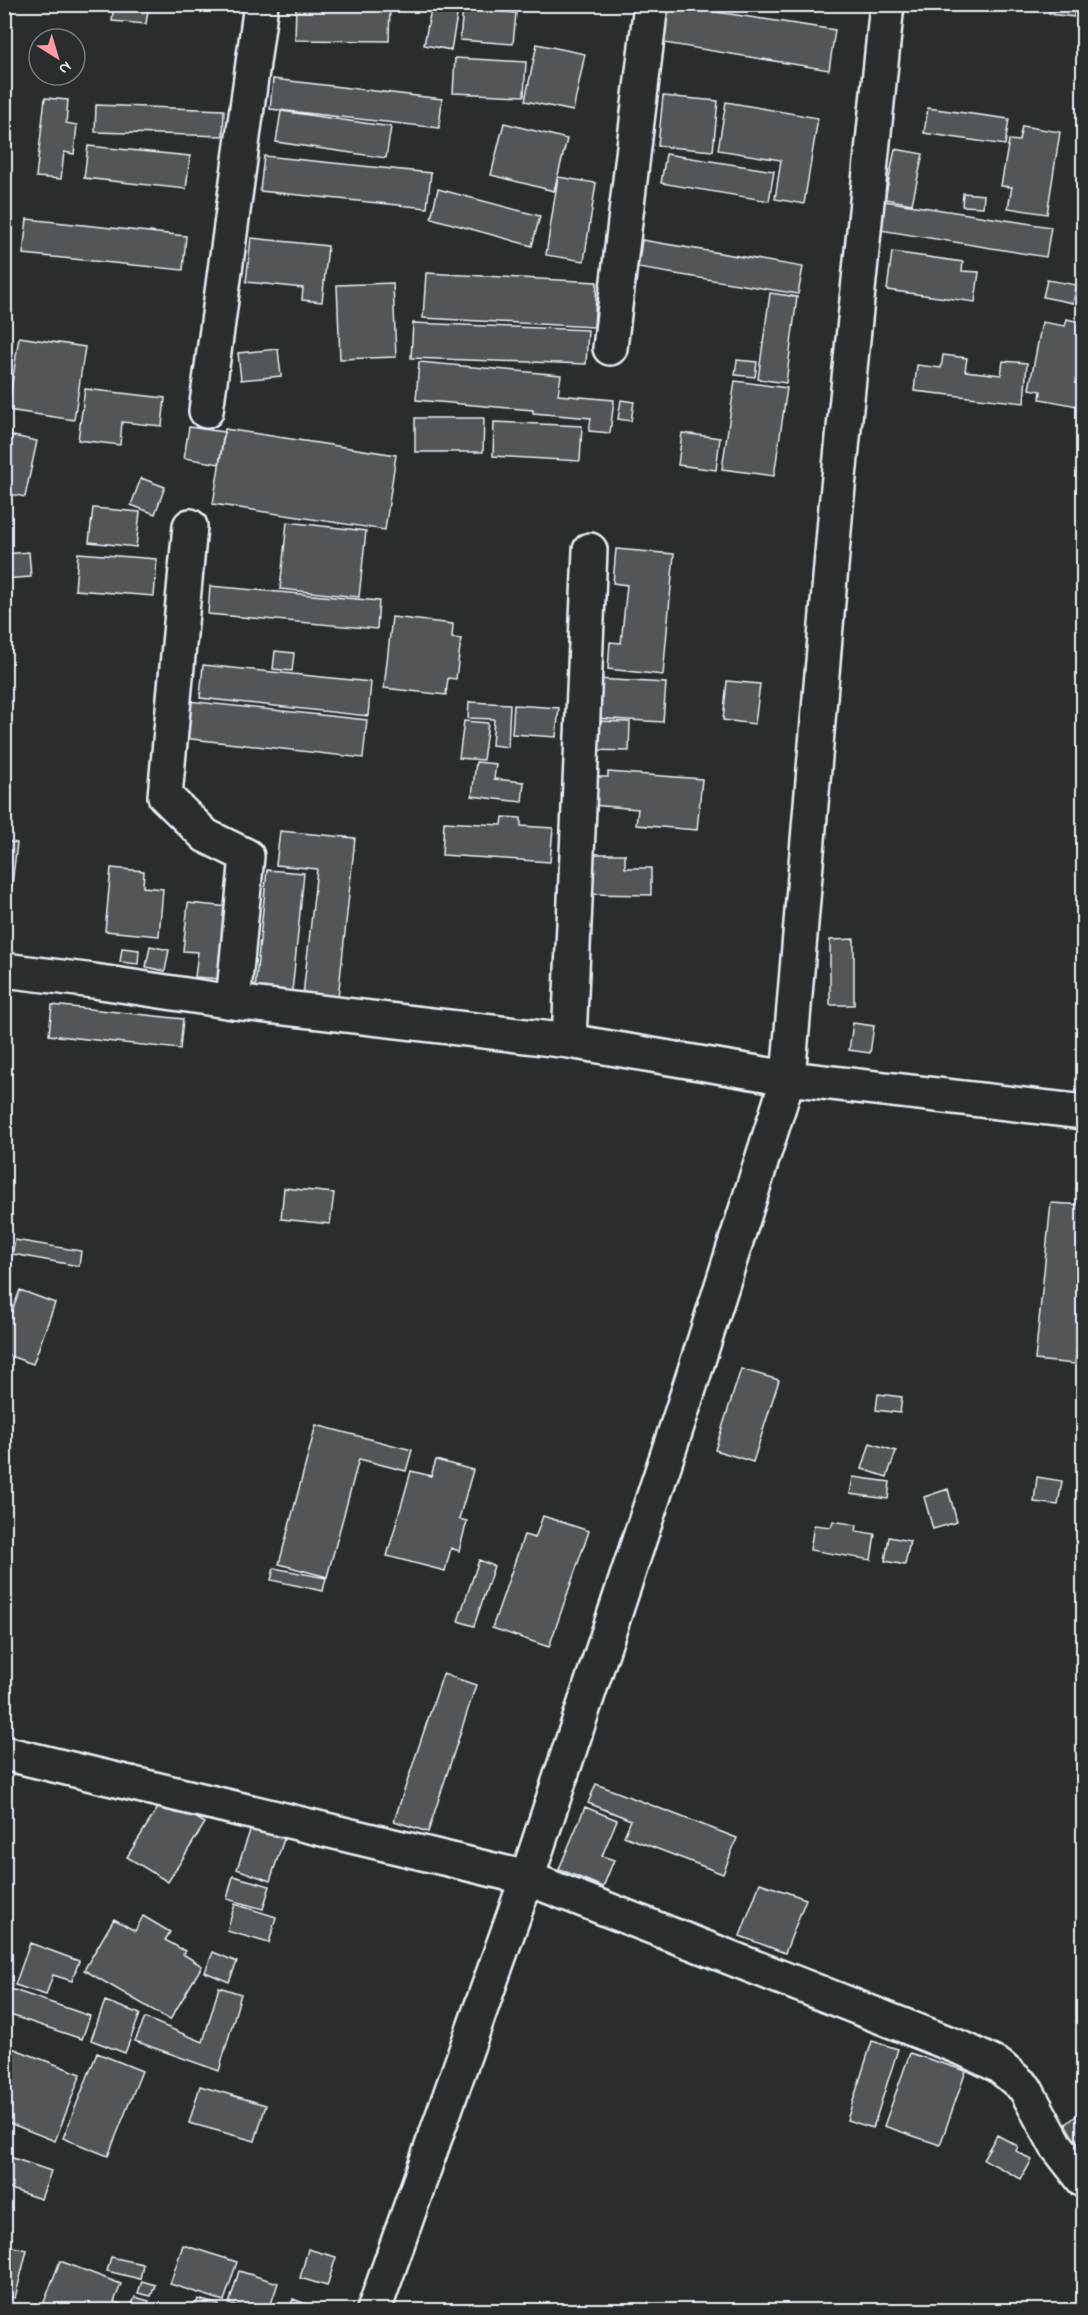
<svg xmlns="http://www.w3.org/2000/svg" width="1088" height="2315" viewBox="0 0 1088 2315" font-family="'Indie Flower',sans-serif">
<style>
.building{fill:#535759;stroke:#e8f1f8;stroke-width:1.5}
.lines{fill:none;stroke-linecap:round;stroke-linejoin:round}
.street-casing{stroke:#e8f1f8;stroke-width:38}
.street{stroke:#2a2d2e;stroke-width:33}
</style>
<rect width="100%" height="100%" fill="#2a2d2e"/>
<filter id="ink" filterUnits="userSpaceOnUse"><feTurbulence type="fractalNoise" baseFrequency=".0167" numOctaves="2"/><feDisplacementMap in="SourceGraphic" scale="12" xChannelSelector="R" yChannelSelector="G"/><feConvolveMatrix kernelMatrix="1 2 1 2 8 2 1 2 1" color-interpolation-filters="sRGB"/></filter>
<g filter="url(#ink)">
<!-- building -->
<path class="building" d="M114,4H149L146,24L112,21Z
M296,4H390L389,41L295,40Z
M432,4H459L451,50L424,45Z
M664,4L835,30L829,70L658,42Z
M1051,4H1075L1074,17L1049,14Z
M463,8L516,13L513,44L460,40Z
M537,44L585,54L573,111L525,101Z
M455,58L526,62L524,96L453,93Z
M273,79L442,99L439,128L270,109Z
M663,96L718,101L713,151L658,146Z
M45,98L68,100L66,123L77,125L74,154L64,152L61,179L36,177Z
M726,102L818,118L804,204L775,199L781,160L718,150Z
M96,105L224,110L223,136L95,132Z
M928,108L1009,119L1005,145L924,133Z
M281,111L391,127L386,158L276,142Z
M504,123L567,139L554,191L491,175Z
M1022,126L1060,132L1047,214L1008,208L1012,187L1001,186L1009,140L1019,141Z
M88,146L190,156L186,189L84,178Z
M895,149L923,154L912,204L885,199Z
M666,154L774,171L769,201L661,183Z
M264,156L431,173L427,208L260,191Z
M558,177L596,183L584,261L546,255Z
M438,189L540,216L532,246L431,218Z
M963,193L984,195L983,207L962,206Z
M884,201L1051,227L1046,257L880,230Z
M27,219L186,236L183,270L23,254Z
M251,238L328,246L322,302L302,300L303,288L246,282Z
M642,240L803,267L798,294L638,268Z
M892,252L963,262L962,271L979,272L975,302L887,290Z
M426,273L597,282L594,327L423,318Z
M1047,280L1077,285L1073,303L1043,297Z
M393,283L396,357L340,359L337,285Z
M770,293L797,297L786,383L758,379Z
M1067,319L1084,323V398L1079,397L1077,406L1040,399L1041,391L1029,389L1042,322L1065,326Z
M413,323L588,330L586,364L411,358Z
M19,337L85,347L74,420L8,410Z
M278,349L281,376L241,380L238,353Z
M943,355L967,358L965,371L1001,375L1003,361L1027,363L1024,403L914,391L917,365L941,368Z
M737,360L757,362L755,377L735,375Z
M419,362L561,375L558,395L614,400L610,433L589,431L591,418L533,413V410L416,400Z
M735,381L787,388L774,476L722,469Z
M85,389L165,398L162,426L122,422L120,445L78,440Z
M621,400L634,402L631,421L618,419Z
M415,418H484L483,452H415Z
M494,422L582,426L580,461L493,456Z
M189,427L224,432L219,464L184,458Z
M225,429L396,455L385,530L213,504Z
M682,433L720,438L716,470L678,465Z
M4,434L37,441L25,497L4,493Z
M141,478L165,487L155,514L131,505Z
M93,508L140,512L136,547L89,542Z
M287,522L366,531L359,597L280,589Z
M616,549L674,554L663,675L608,669L610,642L621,643L627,585L613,583Z
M29,552L31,577L4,579V554Z
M78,553L157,559L154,596L75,590Z
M210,586L379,601L377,629L208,614Z
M392,617L453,624L452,638L461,639L456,679L448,678L446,695L384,688Z
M275,651L294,653L292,671L273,669Z
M203,665L371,682L368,716L200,698Z
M596,679L666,683L663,722L594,718Z
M727,681L760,684L755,724L723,720Z
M187,701L367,720L363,758L183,738Z
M469,702L510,704L508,747L492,745L494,719L468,718Z
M514,705L559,708L556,737L512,734Z
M464,721L488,723L483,760L459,758Z
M594,721L630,722L629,751L592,750Z
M476,762L496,764L494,779L524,782L522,802L472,796Z
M608,772L702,779L697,830L636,825L638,809L592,805L594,777H608Z
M503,817L521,818V826L553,828L550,862L442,855L444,822L502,825Z
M280,831L355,838L338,998L303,995L317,869L276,865Z
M4,841L17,843L12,885L4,884Z
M587,854H625V868H651V895L587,894Z
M111,868L144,871L143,887L163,889L159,936L105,931Z
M267,870L304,873L292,992L255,989Z
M188,903L229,907L222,979L195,977L198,952L183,951Z
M4,905L11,906L4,948Z
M854,939V1005H830V940Z
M150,946L169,950L165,971L146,967Z
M122,948L139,950L138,964L120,962Z
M52,1005L183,1019L180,1049L49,1035Z
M853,1023L874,1026L870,1053L849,1050Z
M284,1188L334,1193L330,1224L281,1219Z
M1051,1203L1084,1205V1280L1075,1364L1035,1360Z
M15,1240L81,1251L79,1266L12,1254Z
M20,1290L55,1303L33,1364L4,1354V1332Z
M741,1369L779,1380L753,1462L715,1450Z
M878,1394L902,1397L900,1413L876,1410Z
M316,1425L412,1450L406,1471L359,1459L327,1577L279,1564Z
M870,1443L896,1451L887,1477L862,1469Z
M436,1460L473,1470L459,1519L467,1521L459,1551L451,1548L445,1571L387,1556L411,1471L431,1476Z
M853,1477L890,1482L888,1499L850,1494Z
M1037,1477L1062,1481L1058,1505L1034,1502Z
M948,1489L957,1522L933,1529L924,1497Z
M543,1516L589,1531L549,1647L492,1628L524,1535L535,1538Z
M833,1521L857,1525L856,1531L875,1534L871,1560L810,1550L814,1525L831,1527Z
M889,1537L910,1541L905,1565L885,1561Z
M479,1560L494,1566L474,1626L458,1621Z
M274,1568L326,1578L323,1591L271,1580Z
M443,1674L476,1685L428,1832L394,1821Z
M596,1784L737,1838L723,1874L624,1836L631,1820L588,1803Z
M164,1798L205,1823L168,1882L127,1857Z
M585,1807L617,1820L602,1856L614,1860L603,1887L559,1869Z
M252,1825L285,1836L270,1881L237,1869Z
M233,1876L270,1886L263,1909L227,1899Z
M760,1883L806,1899L785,1953L740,1936Z
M235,1904L276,1917L269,1943L227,1931Z
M143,1916L170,1932L165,1940L185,1951L183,1954L202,1966L170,2020L84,1970L114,1919L135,1931Z
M30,1943L79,1961L72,1981L53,1975L46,1995L15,1985Z
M213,1952L237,1962L229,1982L205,1972Z
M219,1987L241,1994L219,2071L135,2041L145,2018L203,2042Z
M8,1988L90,2016L82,2039L4,2013V1999Z
M105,2001L140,2014L125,2053L91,2040Z
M872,2041L898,2049L873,2128L847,2120Z
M4,2045L81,2074L55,2141L4,2121Z
M97,2053L142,2071L108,2156L63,2138Z
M910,2053L966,2071L940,2145L884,2126Z
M200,2086L266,2105L255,2141L189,2123Z
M1084,2109V2160L1058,2131Z
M997,2135L1018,2146L1016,2151L1032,2160L1021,2179L983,2159Z
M4,2155L51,2171L41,2199L4,2187Z
M4,2245L27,2250L15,2298L4,2296Z
M183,2245L237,2262L224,2301L170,2284Z
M308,2249L336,2257L327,2286L300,2278Z
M111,2257L143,2264L140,2279L107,2271Z
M60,2261L121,2284L114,2302L126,2306L124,2310H41Z
M239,2271L278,2283L269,2310H250L229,2304Z
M142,2281L155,2285L151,2296L138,2293Z
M135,2297L149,2301L146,2310H130Z
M198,2299L219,2305L217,2310H194Z
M293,2299L306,2304L304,2310H289Z"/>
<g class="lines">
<!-- street casing -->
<g class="street-casing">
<path id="street" d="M610,348L651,4
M206,411L261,4
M190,526L165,796L206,836L247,856L233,1002
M4,970L94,981L233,1002L569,1041L788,1078L1084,1112
M569,1041L590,550
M4,1753L527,1878L966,2050L999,2066L1025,2088L1056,2145L1084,2181
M374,2310L527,1878L682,1411L788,1078L836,507L887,4"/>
</g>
<!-- street -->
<use href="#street" class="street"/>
</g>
</g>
<!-- margin -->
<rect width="1088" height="2315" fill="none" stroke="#2a2d2e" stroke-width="24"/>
<rect x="12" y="12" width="1064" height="2291" fill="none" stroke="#e8f1f8" stroke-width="2" filter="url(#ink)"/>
<!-- north arrow -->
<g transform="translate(57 57) rotate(143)"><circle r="28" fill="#2a2d2e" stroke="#767b7f" stroke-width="1.5"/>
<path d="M0-4.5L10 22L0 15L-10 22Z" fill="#ff9aa2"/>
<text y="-9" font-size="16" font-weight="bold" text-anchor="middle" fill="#e8f1f8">N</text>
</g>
</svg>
